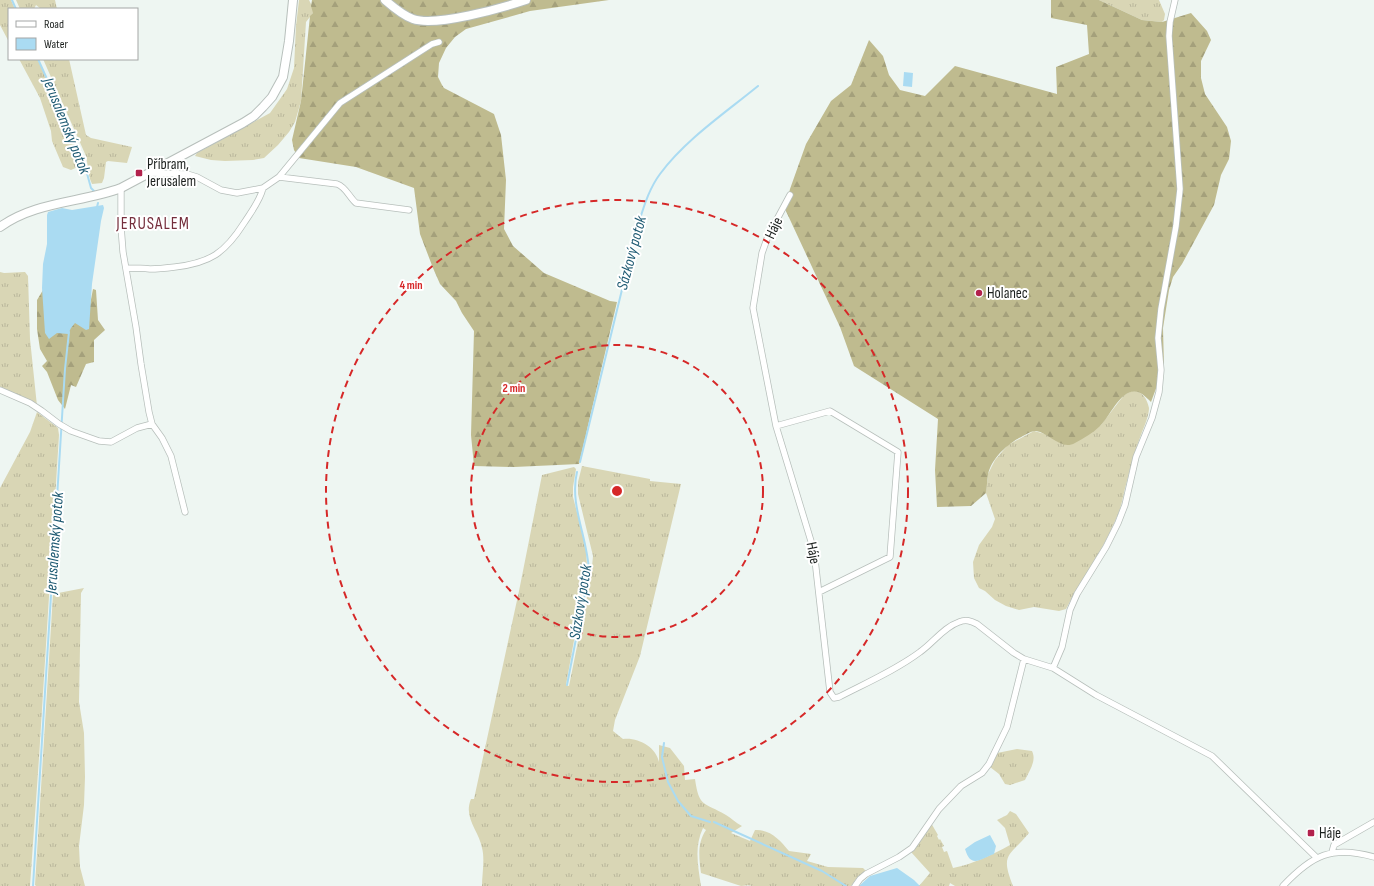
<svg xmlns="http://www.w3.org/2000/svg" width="1374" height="886" viewBox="0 0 1374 886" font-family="'Sofia Sans Condensed',sans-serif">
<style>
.grass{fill:url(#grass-tufts)}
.forest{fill:url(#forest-firs)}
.water{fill:#aadbf2}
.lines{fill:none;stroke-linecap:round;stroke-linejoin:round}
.stream{stroke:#aadbf2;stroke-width:2}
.street-casing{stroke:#b7bfbb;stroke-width:7}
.secondary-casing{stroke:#b7bfbb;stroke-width:10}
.street{stroke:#fff;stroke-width:5.5}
.secondary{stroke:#fff;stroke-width:8}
.ring{fill:none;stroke:#d62828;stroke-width:2;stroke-dasharray:7 5}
.poi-dot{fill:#b2214c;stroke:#fff;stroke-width:1.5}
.labels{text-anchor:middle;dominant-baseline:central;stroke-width:4;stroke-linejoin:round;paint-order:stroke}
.poi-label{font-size:15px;fill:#1c201e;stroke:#fff;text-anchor:start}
.street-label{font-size:15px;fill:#1c201e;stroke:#fff}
.water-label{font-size:16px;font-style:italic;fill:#1f5b73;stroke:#fff}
.quarter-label{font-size:17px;letter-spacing:1px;fill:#752e3c;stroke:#fff}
.centre{fill:#d62828;stroke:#fff;stroke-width:2}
.ring-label{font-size:12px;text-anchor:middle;font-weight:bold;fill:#d62828;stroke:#fff;stroke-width:4;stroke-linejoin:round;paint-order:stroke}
</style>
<defs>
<pattern id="grass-tufts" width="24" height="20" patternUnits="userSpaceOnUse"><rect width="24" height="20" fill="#d9d6b5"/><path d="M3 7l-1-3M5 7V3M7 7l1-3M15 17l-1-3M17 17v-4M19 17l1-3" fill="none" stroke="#bab79b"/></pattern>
<pattern id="forest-firs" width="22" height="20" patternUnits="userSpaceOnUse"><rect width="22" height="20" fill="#bfbb8f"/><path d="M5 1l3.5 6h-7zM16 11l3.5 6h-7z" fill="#a4a07b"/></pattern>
</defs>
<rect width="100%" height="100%" fill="#eef6f2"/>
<!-- grass -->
<path class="grass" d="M0,0H11L15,9H9V42L0,25Z
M16,0H55L57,9H41L36,5L34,9H20Z
M299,0H309L313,8V13L306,22L301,101L295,122L289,132L278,145L264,158L253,160L225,161L211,160L195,156L197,153L270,113L280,99L287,89L294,68L296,26Z
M1099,0H1159L1165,14L1164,20L1162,22L1142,20Z
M19,59H38L77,146L81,159L80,166L71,170L63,167L52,141L51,131L40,98Z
M43,59H69L86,135L91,138L132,147L127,163L108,161L106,162L104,178L102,183L92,184L90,179L86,156Z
M0,272L4,273L25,272L28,276L30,339L37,406L0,388Z
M1132,391C1142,391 1147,398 1149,408C1149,415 1145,425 1142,432C1136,448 1131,464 1127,481C1123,494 1122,507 1116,519C1103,551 1081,579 1066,609L1059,611L1034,607L1019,610L1006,606L995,600L985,591L979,588L974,578L973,562L979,545L992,527L995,519L986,493L988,474L995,460L1008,445L1034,431L1045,434L1063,444L1101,425L1124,395Z
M37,412L58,428L59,435L39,758L30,886H0V488L30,432Z
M582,466L650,479V481L681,484L640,656L615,720L613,731L623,739C638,737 656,747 659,762V745L670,748L684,766L685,780L695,779C699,808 704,802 726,815C731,818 736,823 742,826L731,833L750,841L755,830C770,829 780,840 789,851L811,854L807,861L828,867L863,868L866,871L856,879L851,886H748L752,885L741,886L701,873C699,858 697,843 706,830L703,828C694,847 698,866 701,886H482C482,875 485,859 482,848C479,831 463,818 471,799H474L519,591L542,475L574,467L576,469L573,487V497L586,547L587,568L566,685L569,686L591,577L593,556L578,494V482Z
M84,588L81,593L79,702L84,733L85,777L84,805L79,846L80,867L85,886H36L35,885L53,594Z
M1017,749L1032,751C1037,761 1029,771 1025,780L1010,785L1005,784L999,774L990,767L997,753Z
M1010,811L1016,814L1029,833C1009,857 1000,853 1013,886H955L950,883L949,886H919L930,873L911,852L922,838L931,823L938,835L937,836L939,840L940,839L944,846L942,847L944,852L947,851L953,868C973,864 992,855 1010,845L1005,828L997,820L1007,815Z"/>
<!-- forest -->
<path class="forest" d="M312,0H609L530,11L466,29L455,37L446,48L439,63L438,77L442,85L444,88L494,114L501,135L506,180L504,229L513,246L544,273L610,301L617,302L579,464L514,467L474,466L471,435L474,331L462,313L456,301L440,284L433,268L420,234L414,188L356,167L299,158L294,150L292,140L301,101L310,16L313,13L311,6Z
M1051,0H1099L1142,20L1162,22L1191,13L1207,31L1211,40L1201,61V78L1205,94L1227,127L1231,141L1229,159L1221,175L1214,205L1182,264L1173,277L1169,290L1163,328L1164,367L1151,402C1148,399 1145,396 1142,394C1123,382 1111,416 1100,426C1093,433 1084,438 1075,443C1061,451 1050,433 1036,431C1030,431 1024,436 1019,438C1006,446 991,459 988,475C987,480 987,487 986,493L971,506L937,507L935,470L938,419L854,366L840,327L785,209L790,189L806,144L831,101L851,85L869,40L883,56L889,75L900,90L925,96L955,66L1057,94L1056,67L1089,54L1087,25L1051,18Z
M93,289L96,290L98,320L105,330L94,340V362L86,364L76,387L71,385L65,409L58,400L47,372L42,366L47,361L40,349L37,329V300L43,290L88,315Z"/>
<!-- water -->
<path class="water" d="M904,72L913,73L912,87L903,86Z
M103,205L104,208L101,221L92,284L89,329L86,330L75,323L71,328L68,334L57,333L49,339L45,333L42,288L43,264L47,244V215L48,212L62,208L72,210Z
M990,835L996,846L994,854C980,859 971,869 965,849L975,842Z
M897,868L914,880L920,886H859L870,876Z"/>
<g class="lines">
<!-- stream -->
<path class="stream" d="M12,0L16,9
M38,59L83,159L91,188L95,192
M97,207L98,203
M580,462L637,228C643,210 648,190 660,174C685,140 725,113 758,86
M567,685L589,572C588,538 569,505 577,472
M664,743L662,757L668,782L678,801L691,816L710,822
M714,822L822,871L846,886
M33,886L65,369L69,332"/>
<!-- street casing -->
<g class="street-casing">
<path id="street" d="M150,173L187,174L197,177L221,190L237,193L263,188L279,177L337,184C346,187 349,197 356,203L409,210
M279,177L340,103L432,44L439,42
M121,188V227L123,252L136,327L141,364L149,412L152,424L162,438L171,456L185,512
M790,195L768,236L762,253L753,308L776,426L814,551L830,692L834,698L839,697C866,683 896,670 920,652C933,643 944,627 959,622C966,619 971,621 977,624L1014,653L1024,659L1053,668L1096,695L1212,756L1317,858
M126,268C134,268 142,268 150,269C158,269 167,268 175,267C210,263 225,253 244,223C251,212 260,201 263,188
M0,390L30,403L42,411L59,424L71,431L99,441L111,442L137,428L152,424
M776,426L830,411L898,452L890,557L819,592
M1053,668L1062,647L1070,610L1077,594L1106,547L1118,523L1125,505L1136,457L1152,418L1159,392L1161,370L1158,338L1161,309L1176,226L1180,189L1169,36L1170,22L1175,0
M1332,852L1334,845L1374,822
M855,886L860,879L866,874L899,857L912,848L939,809L961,786L982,773L989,764L1007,727L1024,659
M1283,886C1312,855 1332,845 1374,857"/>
</g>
<!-- secondary casing -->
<g class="secondary-casing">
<path id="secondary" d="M385,0C393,7 402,15 413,19C436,27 502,8 526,0
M0,227C36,201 81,203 121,188L243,123L254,116L263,107L272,97L283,77L289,41L293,0"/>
</g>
<!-- street -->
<use href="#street" class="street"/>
<!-- secondary -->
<use href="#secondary" class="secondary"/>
</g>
<!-- distance rings -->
<g class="ring">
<circle cx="617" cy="491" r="146"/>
<circle cx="617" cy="491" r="291"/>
</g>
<!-- markers -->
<g class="poi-dot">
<rect x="135" y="169" width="8" height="8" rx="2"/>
<circle cx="979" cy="293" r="4"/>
<rect x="1307" y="829" width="8" height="8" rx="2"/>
</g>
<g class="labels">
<!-- poi labels -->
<g class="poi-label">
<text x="147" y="164">Příbram,<tspan x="147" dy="17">Jerusalem</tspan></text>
<text x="987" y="293">Holanec</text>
<text x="1319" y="833">Háje</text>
</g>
<!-- street labels -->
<g class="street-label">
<text transform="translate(774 228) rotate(-64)">Háje</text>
<text transform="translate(813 553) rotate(79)">Háje</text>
</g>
<!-- water labels -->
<g class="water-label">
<text transform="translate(66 126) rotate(68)">Jerusalemský potok</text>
<text transform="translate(632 253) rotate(-75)">Sázkový potok</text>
<text transform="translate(55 543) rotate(-86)">Jerusalemský potok</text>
<text transform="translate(581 602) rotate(-81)">Sázkový potok</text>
</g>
<!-- quarter labels -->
<g class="quarter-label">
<text x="153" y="224">JERUSALEM</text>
</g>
</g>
<circle cx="617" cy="491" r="6" class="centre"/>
<g class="ring-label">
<text x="411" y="289">4 min</text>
<text x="514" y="392">2 min</text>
</g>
<!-- legend -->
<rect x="8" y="8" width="130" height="52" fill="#ffffff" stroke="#a4a6a5"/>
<rect x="16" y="21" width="20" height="6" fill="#ffffff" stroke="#a4a6a5"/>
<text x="44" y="28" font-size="12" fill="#1c201e">Road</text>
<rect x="16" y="38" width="20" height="12" fill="#aadbf2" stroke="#a4a6a5"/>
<text x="44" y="48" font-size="12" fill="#1c201e">Water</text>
</svg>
